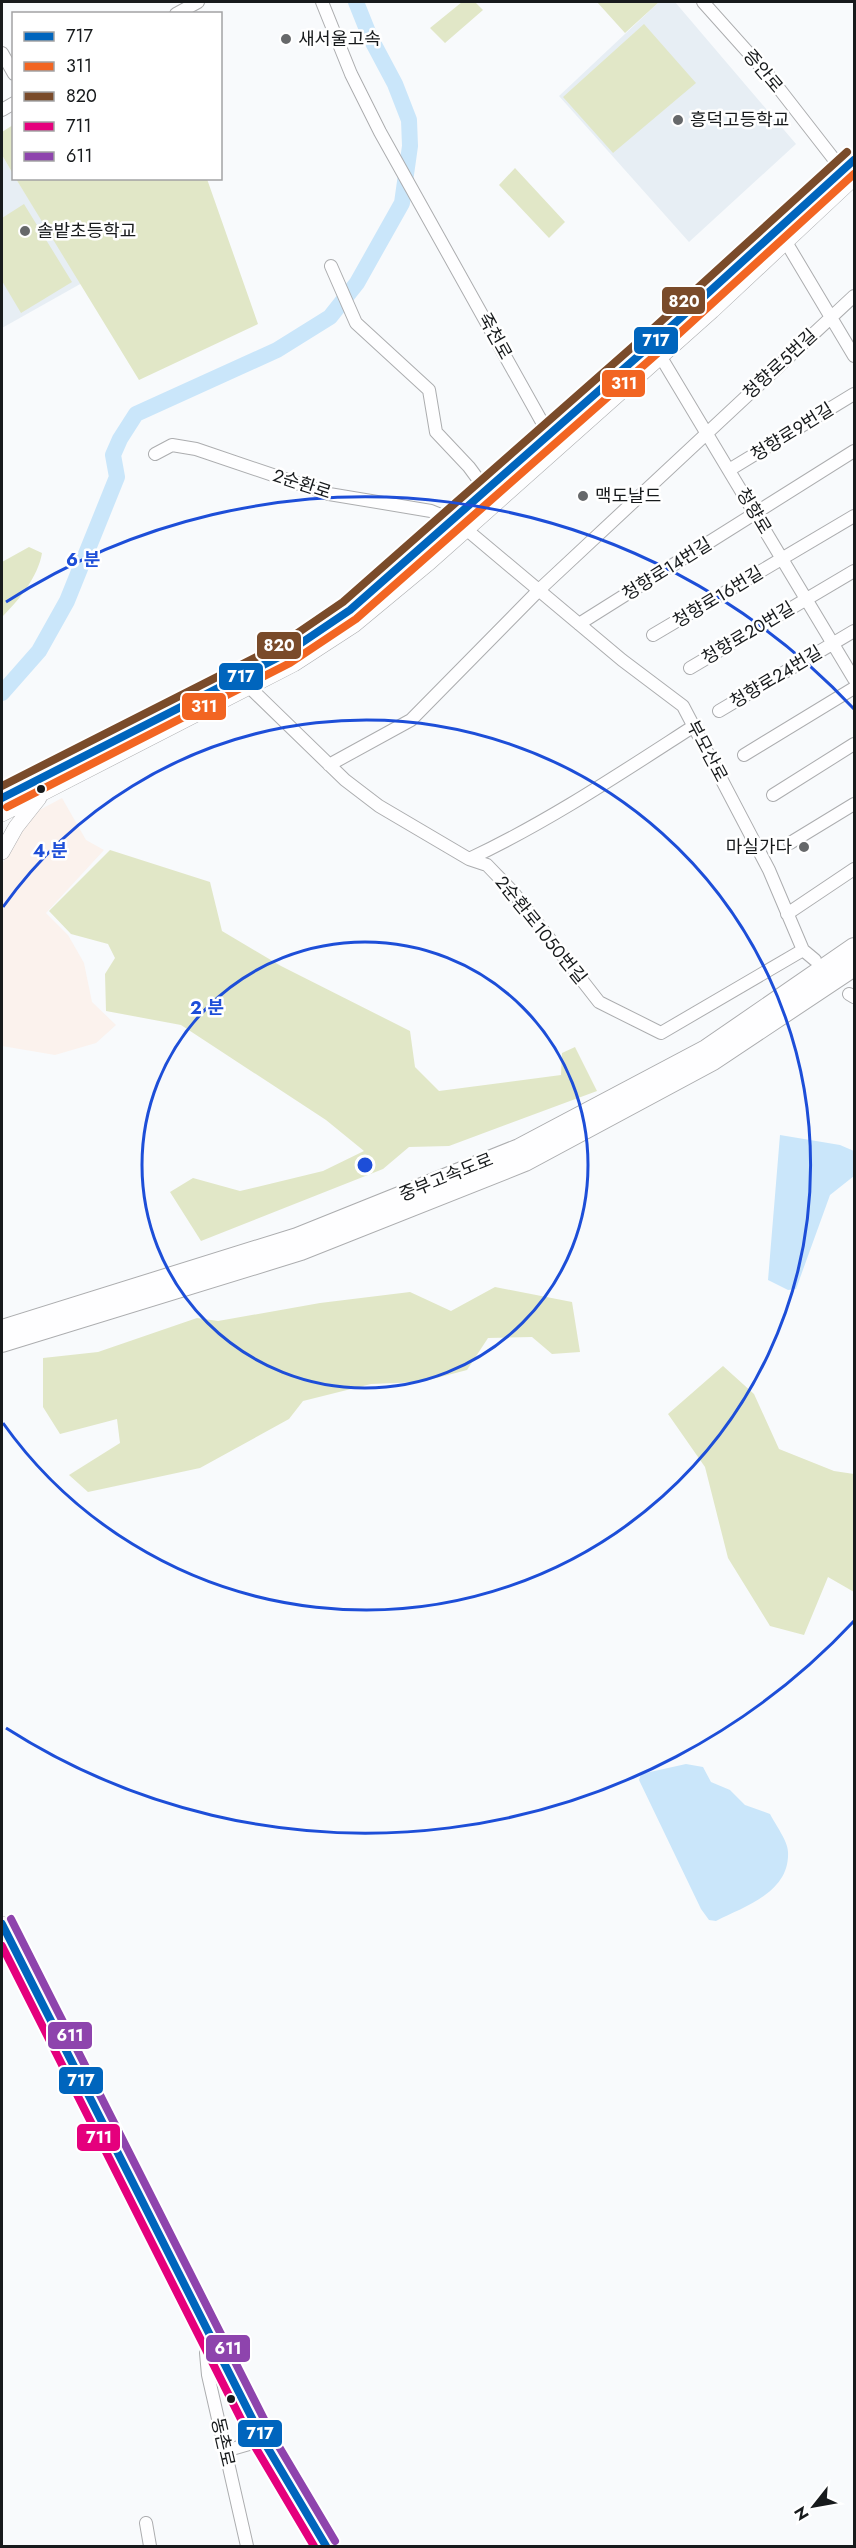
<svg xmlns="http://www.w3.org/2000/svg" width="856" height="2548" viewBox="0 0 856 2548" font-family="Jost,'Noto Sans KR',sans-serif">
<style>
.built{fill:#e7eef4}
.industrial{fill:#fbf2ed}
.green{fill:#e1e7c7}
.water{fill:#cae6fa}
.lines{fill:none;stroke-linecap:round;stroke-linejoin:round}
.river{stroke:#cae6fa;stroke-width:16}
.minor-casing{stroke:#acadaf;stroke-width:14}
.major-casing{stroke:#acadaf;stroke-width:16}
.highway-casing{stroke:#acadaf;stroke-width:20}
.minor{stroke:#fefeff;stroke-width:12}
.major{stroke:#fefeff;stroke-width:15}
.highway{stroke:#fefeff;stroke-width:18}
.bus-1-casing{stroke:#fff;stroke-width:12}
.bus-2-casing{stroke:#fff;stroke-width:12}
.bus-3-casing{stroke:#fff;stroke-width:12}
.bus-4-casing{stroke:#fff;stroke-width:12}
.bus-5-casing{stroke:#fff;stroke-width:12}
.bus-1{stroke:#0065bd;stroke-width:8}
.bus-2{stroke:#f26522;stroke-width:8}
.bus-3{stroke:#7a4b2a;stroke-width:8}
.bus-4{stroke:#e5007d;stroke-width:8}
.bus-5{stroke:#8e44ad;stroke-width:8}
.ring{fill:none;stroke:#1d4ed8;stroke-width:3}
.poi-dot{fill:#66686a;stroke:#fff;stroke-width:2}
.bus-dot{fill:#171a1c;stroke:#fff;stroke-width:2}
.labels{text-anchor:middle;dominant-baseline:central;stroke-width:5;stroke-linejoin:round;paint-order:stroke}
.poi-label{font-size:18px;fill:#171a1c;stroke:#fff;text-anchor:start}
.street-label{font-size:18px;fill:#171a1c;stroke:#fff}
.centre{fill:#1d4ed8;stroke:#fff;stroke-width:3}
.ring-label{font-size:18px;text-anchor:middle;font-weight:bold;fill:#1d4ed8;stroke:#fff;stroke-width:5;stroke-linejoin:round;paint-order:stroke}
.line-badge{stroke:#fff;stroke-width:2}
.badge-label{font-size:16px;text-anchor:middle;font-weight:bold;fill:#fff}
</style>
<rect width="100%" height="100%" fill="#f8fafc"/>
<!-- built -->
<path class="built" d="M659,2H675L796,144L689,242L559,96Z
M2,155L13,174L14,178L16,179L82,283L2,328Z"/>
<!-- industrial -->
<path class="industrial" d="M62,798L86,840L104,850L46,913L68,935L84,963L92,1002L116,1025L96,1043L55,1055L2,1046V864L32,814Z"/>
<!-- green -->
<path class="green" d="M462,2H475L483,10L445,43L430,28Z
M597,2H659L625,33Z
M644,24L696,83L613,153L563,97Z
M13,125V174L2,155V132Z
M515,168L565,222L549,238L499,185Z
M16,179H207L258,324L139,380Z
M24,204L72,282L21,313L2,281V218Z
M29,547L42,553C38,577 19,600 2,617V562Z
M110,850L210,882L222,931L281,966L410,1031L415,1067L439,1091L561,1075L562,1053L575,1047L597,1091L449,1146L409,1147L383,1169L201,1241L170,1192L193,1178L240,1191L323,1171L364,1151L326,1120L181,1025L106,1011L105,974L115,958L108,944L71,934L49,911Z
M495,1287L572,1302L580,1352L552,1354L532,1337L488,1338L467,1370L421,1382L371,1384L303,1401L289,1419L200,1468L88,1492L69,1475L120,1443L117,1419L60,1434L43,1407V1358L98,1352L197,1318L218,1321L320,1303L410,1292L451,1311Z
M723,1366L754,1394L779,1449L834,1471L854,1474V1592L828,1577L804,1635L770,1626L728,1558L705,1467L668,1414Z"/>
<!-- water -->
<path class="water" d="M780,1135L840,1145L854,1151V1176L830,1195L796,1289L788,1290L768,1280Z
M686,1764L703,1767L711,1782L730,1790L745,1805L770,1814C775,1824 788,1841 788,1852C790,1892 746,1906 716,1921L709,1920L701,1909L639,1780L641,1774Z"/>
<g class="lines">
<!-- river -->
<path class="river" d="M2,693L39,651L67,601L117,477L113,455L120,439L136,414L277,350L330,317L357,283L402,203L410,146L409,120L395,84L370,37L356,2"/>
<!-- minor casing -->
<g class="minor-casing">
<path id="minor" d="M322,2L351,74L380,132L557,449
M703,2L770,77L847,176
M176,14L198,2
M2,53L14,74
M2,110L14,103
M786,242L854,356
M331,266L356,323L429,390L436,432L469,467L486,490
M656,349L854,679
M155,454L172,445L196,449L329,494L431,511L453,520
M729,470L854,394
M467,530L622,660L683,706L769,870L803,950L815,960
M579,624L854,451
M653,635L854,516
M690,668L854,571
M245,683L345,780L379,806L469,859L487,865L513,892L599,1002L661,1033L803,950
M719,711L854,631
M744,755L854,688
M329,765L411,720L540,589L854,296
M773,795L854,744
M790,843L854,804
M469,859C548,822 621,773 694,726
M787,914L854,869
M849,994L854,997
M212,2338L206,2353L208,2375L247,2546
M225,2451L263,2440
M146,2523L150,2546"/>
</g>
<!-- major casing -->
<g class="major-casing">
<path id="major" d="M2,798L285,654L314,636L350,610L653,343L854,160
M2,814L294,664L354,625L430,562L712,311L854,178
M2,852L16,827L39,798
M2,1924L263,2440L326,2546"/>
</g>
<!-- highway casing -->
<g class="highway-casing">
<path id="highway" d="M2,1329L297,1237L519,1148L706,1049L854,947
M2,1343L301,1251L525,1162L713,1061L854,967"/>
</g>
<!-- minor -->
<use href="#minor" class="minor"/>
<!-- major -->
<use href="#major" class="major"/>
<!-- highway -->
<use href="#highway" class="highway"/>
<!-- bus-1 casing -->
<g class="bus-1-casing">
<path id="bus-1" d="M2,798L285,654L350,610L653,343L854,160
M2,1924L263,2440L326,2546"/>
</g>
<!-- bus-2 casing -->
<g class="bus-2-casing">
<path id="bus-2" d="M7,807L290,663L356,619L660,351L854,174"/>
</g>
<!-- bus-3 casing -->
<g class="bus-3-casing">
<path id="bus-3" d="M2,786L280,645L343,602L646,335L847,152"/>
</g>
<!-- bus-4 casing -->
<g class="bus-4-casing">
<path id="bus-4" d="M2,1946L254,2445L314,2546"/>
</g>
<!-- bus-5 casing -->
<g class="bus-5-casing">
<path id="bus-5" d="M11,1919L272,2435L335,2541"/>
</g>
<!-- bus-1 -->
<use href="#bus-1" class="bus-1"/>
<!-- bus-2 -->
<use href="#bus-2" class="bus-2"/>
<!-- bus-3 -->
<use href="#bus-3" class="bus-3"/>
<!-- bus-4 -->
<use href="#bus-4" class="bus-4"/>
<!-- bus-5 -->
<use href="#bus-5" class="bus-5"/>
</g>
<!-- distance rings -->
<g class="ring">
<circle cx="365" cy="1165" r="223"/>
<path d="M3 907A445 445 0 1 1 3 1423"/>
<path d="M854 1621A668 668 0 0 1 6 1728M6 602A668 668 0 0 1 854 709"/>
</g>
<!-- markers -->
<g class="poi-dot">
<circle cx="286" cy="39" r="6"/>
<circle cx="678" cy="120" r="6"/>
<circle cx="25" cy="231" r="6"/>
<circle cx="583" cy="496" r="6"/>
<circle cx="804" cy="847" r="6"/>
</g>
<g class="bus-dot">
<circle cx="41" cy="789" r="5"/>
<circle cx="231" cy="2399" r="5"/>
</g>
<g class="labels">
<!-- poi labels -->
<g class="poi-label">
<text x="298" y="39">새서울고속</text>
<text x="690" y="120">흥덕고등학교</text>
<text x="37" y="231">솔밭초등학교</text>
<text x="595" y="496">맥도날드</text>
<text x="792" y="847" text-anchor="end">마실가다</text>
</g>
<!-- street labels -->
<g class="street-label">
<text transform="translate(763 71) rotate(50)">증안로</text>
<text transform="translate(495 336) rotate(61)">죽천로</text>
<text transform="translate(780 364) rotate(-43)">청향로5번길</text>
<text transform="translate(792 432) rotate(-32)">청향로9번길</text>
<text transform="translate(302 484) rotate(18)">2순환로</text>
<text transform="translate(754 511) rotate(59)">청향로</text>
<text transform="translate(667 569) rotate(-32)">청향로14번길</text>
<text transform="translate(718 597) rotate(-31)">청향로16번길</text>
<text transform="translate(748 633) rotate(-31)">청향로20번길</text>
<text transform="translate(776 677) rotate(-31)">청향로24번길</text>
<text transform="translate(707 751) rotate(62)">부모산로</text>
<text transform="translate(541 930) rotate(51)">2순환로1050번길</text>
<text transform="translate(446 1177) rotate(-22)">중부고속도로</text>
<text transform="translate(223 2442) rotate(77)">동촌로</text>
</g>
</g>
<circle cx="365" cy="1165" r="9" class="centre"/>
<g class="ring-label">
<text x="83" y="566">6 분</text>
<text x="50" y="857">4 분</text>
<text x="207" y="1014">2 분</text>
</g>
<g class="line-badge">
<rect x="661" y="286" width="45" height="29" rx="6" fill="#7a4b2a"/>
<rect x="633" y="326" width="46" height="29" rx="6" fill="#0065bd"/>
<rect x="601" y="369" width="45" height="29" rx="6" fill="#f26522"/>
<rect x="256" y="631" width="46" height="29" rx="6" fill="#7a4b2a"/>
<rect x="218" y="662" width="46" height="29" rx="6" fill="#0065bd"/>
<rect x="181" y="692" width="46" height="29" rx="6" fill="#f26522"/>
<rect x="47" y="2021" width="46" height="29" rx="6" fill="#8e44ad"/>
<rect x="58" y="2066" width="46" height="29" rx="6" fill="#0065bd"/>
<rect x="76" y="2123" width="45" height="29" rx="6" fill="#e5007d"/>
<rect x="205" y="2334" width="46" height="29" rx="6" fill="#8e44ad"/>
<rect x="237" y="2419" width="46" height="29" rx="6" fill="#0065bd"/>
</g>
<g class="badge-label">
<text x="684" y="307">820</text>
<text x="656" y="346">717</text>
<text x="624" y="389">311</text>
<text x="279" y="651">820</text>
<text x="241" y="682">717</text>
<text x="204" y="712">311</text>
<text x="70" y="2041">611</text>
<text x="81" y="2086">717</text>
<text x="99" y="2143">711</text>
<text x="228" y="2354">611</text>
<text x="260" y="2439">717</text>
</g>
<!-- border -->
<rect width="856" height="2548" fill="none" stroke="#171a1c" stroke-width="6"/>
<!-- legend -->
<rect x="12" y="12" width="210" height="168" fill="#ffffff" stroke="#a2a3a4" stroke-width="1.5"/>
<rect x="24" y="32" width="30" height="9" fill="#0065bd" stroke="#a2a3a4" stroke-width="1.5"/>
<text x="66" y="42" font-size="18" fill="#171a1c">717</text>
<rect x="24" y="62" width="30" height="9" fill="#f26522" stroke="#a2a3a4" stroke-width="1.5"/>
<text x="66" y="72" font-size="18" fill="#171a1c">311</text>
<rect x="24" y="92" width="30" height="9" fill="#7a4b2a" stroke="#a2a3a4" stroke-width="1.5"/>
<text x="66" y="102" font-size="18" fill="#171a1c">820</text>
<rect x="24" y="122" width="30" height="9" fill="#e5007d" stroke="#a2a3a4" stroke-width="1.5"/>
<text x="66" y="132" font-size="18" fill="#171a1c">711</text>
<rect x="24" y="152" width="30" height="9" fill="#8e44ad" stroke="#a2a3a4" stroke-width="1.5"/>
<text x="66" y="162" font-size="18" fill="#171a1c">611</text>
<!-- north arrow -->
<g transform="translate(814 2506) rotate(239)" stroke="#ffffff" stroke-width="4.5" paint-order="stroke">
<path d="M0-4.5L10 22L0 15L-10 22Z" fill="#171a1c"/>
<text y="-9" font-size="16" font-weight="bold" text-anchor="middle" fill="#171a1c">N</text>
</g>
</svg>
